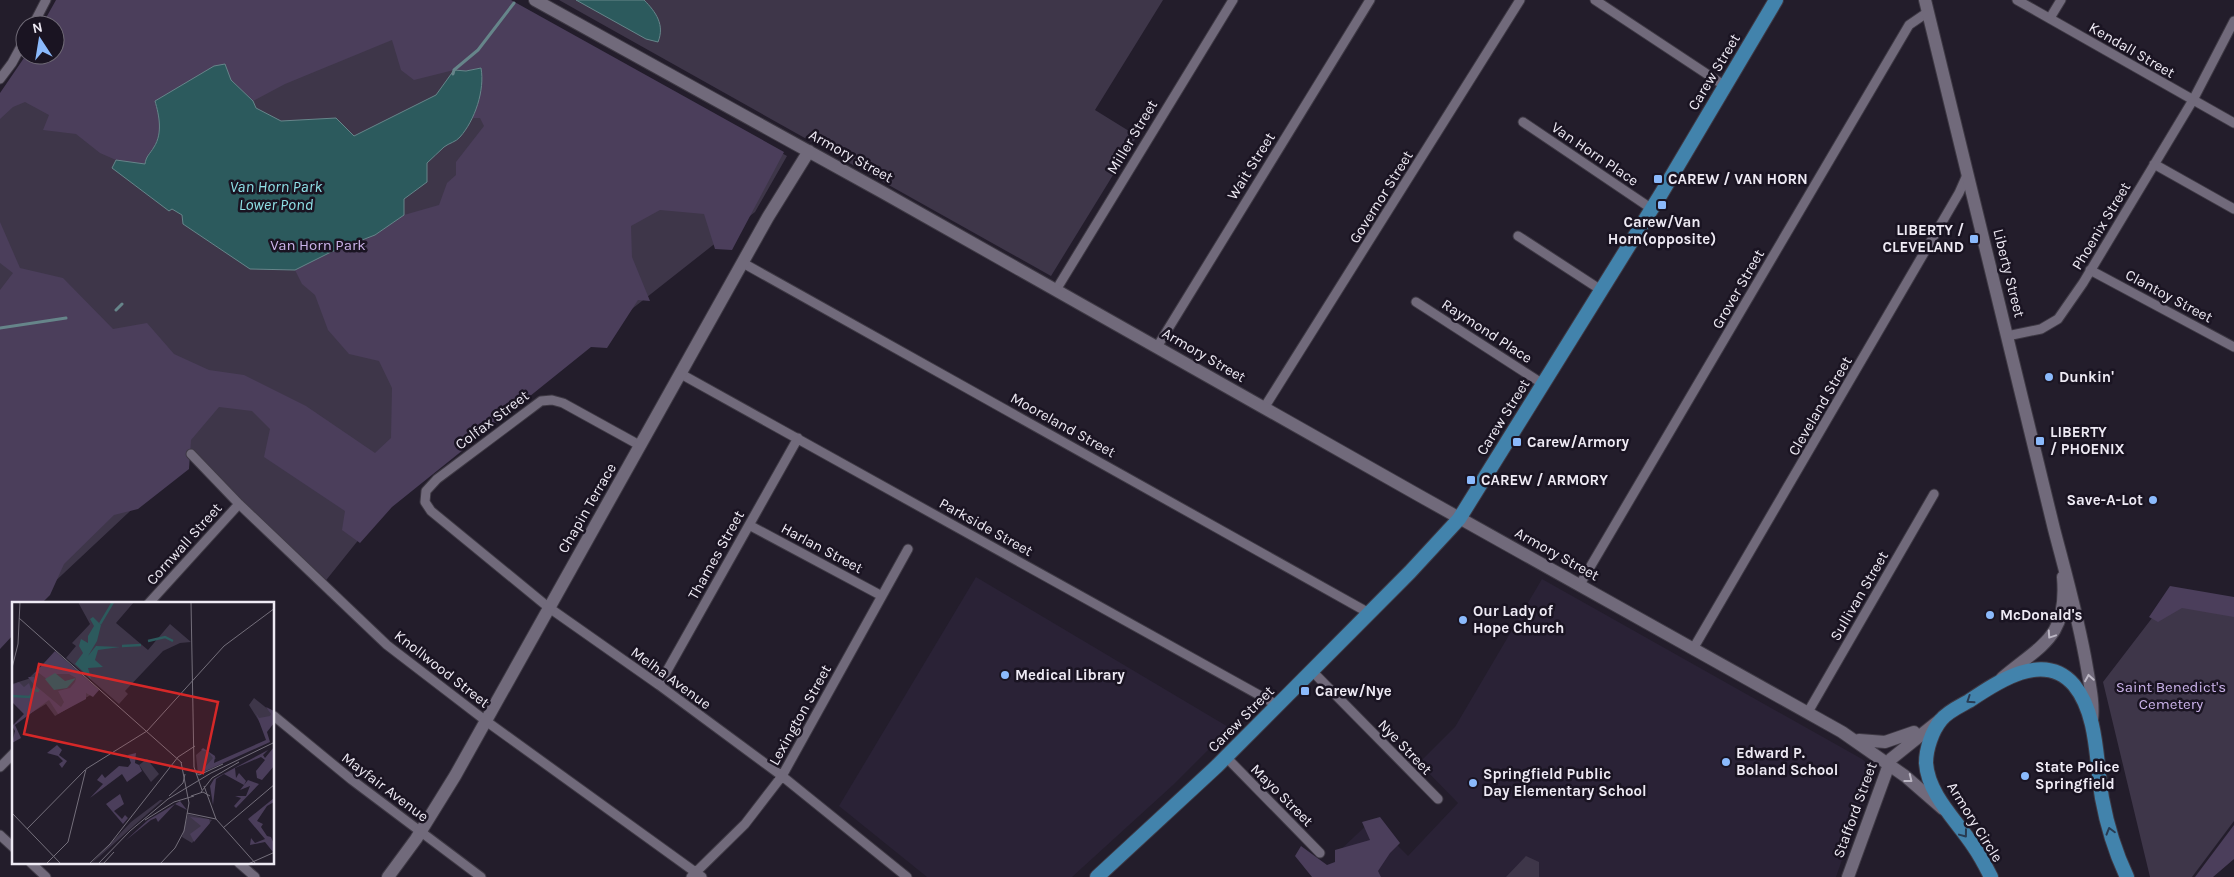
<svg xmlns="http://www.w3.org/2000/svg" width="2234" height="877" viewBox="0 0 2234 877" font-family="Karla,sans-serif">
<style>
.built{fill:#2a2236}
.green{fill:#3e3649}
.forest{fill:#4b3e5b}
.water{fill:#2c5a5d;stroke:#66858a}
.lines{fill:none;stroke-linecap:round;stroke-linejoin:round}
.stream{stroke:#66858a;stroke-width:3}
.street-casing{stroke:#3e3944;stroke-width:11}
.secondary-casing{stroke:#3e3944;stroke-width:14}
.primary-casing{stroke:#3e3944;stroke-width:16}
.street{stroke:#716a7b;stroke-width:9}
.secondary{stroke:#716a7b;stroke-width:12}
.primary{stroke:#4283ac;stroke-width:14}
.oneway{stroke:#bcb7c4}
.oneway2{stroke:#283b52}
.poi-dot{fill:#8bbafc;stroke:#1a1422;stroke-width:2}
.labels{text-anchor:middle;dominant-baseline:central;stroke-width:5;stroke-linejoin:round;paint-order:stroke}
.street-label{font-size:15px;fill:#eeeaf4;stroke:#1a1422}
.poi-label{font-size:15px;font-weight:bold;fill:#eeeaf4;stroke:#1a1422;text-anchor:start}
.park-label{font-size:15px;fill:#cbb3ea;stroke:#1a1422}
.water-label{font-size:16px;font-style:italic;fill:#8fe1e7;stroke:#1a1422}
.inset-river{fill:none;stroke:#2c5a5d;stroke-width:2.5}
.inset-road{fill:none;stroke:#746f7b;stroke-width:1}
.view{fill:#d62828;fill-opacity:0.15;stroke:#d62828;stroke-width:2.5}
.inset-edge{fill:none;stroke:#eeeaf4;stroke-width:2.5}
</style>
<rect width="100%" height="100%" fill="#231d2b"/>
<!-- built -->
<path class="built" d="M976,577L1230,728L1173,785L1072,877H927L839,806Z
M1542,579L1862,759L1869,765L1871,772L1869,782L1836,877H1359L1337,853L1372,820L1408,856L1458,803L1419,763L1455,727Z"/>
<!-- green -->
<path class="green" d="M509,0L787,156L755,212L393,497L323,584L191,454L32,603H14L0,634V102L55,55V25Z
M559,0H1163L1095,110L1137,136L1051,276Z
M2172,592L2234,605V821L2192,877H2150L2103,682Z
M1526,856L1539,862V877H1506Z"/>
<!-- forest -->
<path class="forest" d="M56,0H511L784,152L732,250L715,249L704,214L660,210L631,226L632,257L650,301L638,300L607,348L591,347L392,507L360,543L342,530L345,511L264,457L270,429L252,411L219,407L191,440L189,469L138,509L114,515L64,564L50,595L42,603H14V634L0,649V290L13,273L0,263V222L20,268L63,278L113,329L147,323L174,354L209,370L244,375L306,406L375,453L391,438L392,388L379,361L349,354L328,330L315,295L302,284L295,270L331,252L375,235L404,215L439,205L447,183L456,175V162L484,126L480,118H472L479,96L481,68L466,71L454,70L414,80L401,70L392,40L285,84L253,101L231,80L225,64L155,101C159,115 163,134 154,147C150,154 146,157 145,164L116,160L100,153L76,134L43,130L49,115L25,102L13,107L0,119V93L26,55H55V25H42Z
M2170,586L2234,597V617L2182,608L2158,622L2149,617Z
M1380,817L1400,843L1390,853L1378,871L1381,877H1312L1295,856L1301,846L1327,865L1335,862V850L1370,840L1362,822Z
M2234,825V859L2213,877H2195Z"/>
<!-- water -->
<path class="water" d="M576,0H644C656,12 665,25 658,42L646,39Z
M225,64L231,80L253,101L256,108L281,121L336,118L354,136L436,95L454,70L466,71L481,68C485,90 475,120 460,137C456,142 449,143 444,147C438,152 433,158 427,163V182L404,199V215L375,235L331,252L295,270L250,269L183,224L182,215L172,209L169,211L112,168L116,160L145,164C146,156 150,154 154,147C163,133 159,115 155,101L214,66Z"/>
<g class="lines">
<!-- stream -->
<path class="stream" d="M453,74L454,70L478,50L514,3
M116,310L122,304
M0,328L66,318"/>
<!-- street casing -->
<g class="street-casing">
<path id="street" d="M1595,0L1725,86
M2017,0L2234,123
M2050,18L2061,0
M33,25L46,0
M0,79L12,63L25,39
M1523,122L1652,209
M2154,164L2234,209
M1518,236L1601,290
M743,263L1369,613
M2090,270L2234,347
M1056,290L1233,0
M1416,302L1543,384
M2007,336L2041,329L2058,319L2083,283L2193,100L2234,21
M1157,347L1370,0
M681,374L1277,705
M1264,408L1520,0
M641,446L563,403L552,400L541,401L437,479L426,491L425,502L431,511L548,607L659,685L782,776L907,877
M191,454L239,504L387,645L486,721L702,877
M749,525L882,596
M1579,586L1909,25L1928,12
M149,603L239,504
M1693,649L1959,193L1967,175
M1312,671L1438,799
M659,685L798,438
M1808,712L1934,494
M274,716L352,780L481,877
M1226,757L1320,853
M0,767L14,753
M0,835L14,848
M31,863L46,877
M239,863L255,877
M691,877L745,824L782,776L908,549"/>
</g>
<!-- secondary casing -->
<g class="secondary-casing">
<path id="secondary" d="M535,0L884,193L1420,496L1842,732L1905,776L1943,809
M1925,0L2054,529C2066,575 2079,620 2087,668C2090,686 2094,703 2092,721
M2002,678C2042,644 2068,638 2063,577
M1859,740L1885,742L1914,732
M388,877L416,839L455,776L768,217L809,151
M1848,877L1891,759L1941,719"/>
</g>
<!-- primary casing -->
<g class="primary-casing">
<path id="primary" d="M1097,877L1217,766L1410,572L1459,519L1661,194L1776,0
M1991,877C1986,867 1981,857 1974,847C1958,822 1928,795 1926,763C1926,749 1932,731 1941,720C1947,712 1960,706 1969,701C1997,682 2044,650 2074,685C2098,714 2096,762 2102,798C2107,825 2115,852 2127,877"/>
</g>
<!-- street -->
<use href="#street" class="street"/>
<!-- secondary -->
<use href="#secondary" class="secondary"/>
<!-- primary -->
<use href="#primary" class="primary"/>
</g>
<!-- one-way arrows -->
<defs><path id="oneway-chevron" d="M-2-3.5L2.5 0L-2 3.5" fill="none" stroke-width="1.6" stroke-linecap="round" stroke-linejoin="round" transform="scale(1.25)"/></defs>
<g class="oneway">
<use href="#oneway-chevron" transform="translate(2051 635) rotate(124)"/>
<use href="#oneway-chevron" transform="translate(2089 678) rotate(-99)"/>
<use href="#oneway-chevron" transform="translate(1909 779) rotate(38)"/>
</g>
<g class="oneway2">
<use href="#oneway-chevron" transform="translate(1970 700) rotate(146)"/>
<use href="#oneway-chevron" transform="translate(2110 831) rotate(-106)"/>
<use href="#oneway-chevron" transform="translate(1964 834) rotate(53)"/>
</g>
<!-- markers -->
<g class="poi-dot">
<rect x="1653" y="174" width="10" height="10" rx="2.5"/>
<rect x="1657" y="200" width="10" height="10" rx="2.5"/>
<rect x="1969" y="234" width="10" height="10" rx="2.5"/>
<circle cx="2049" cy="377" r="5"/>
<rect x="2035" y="436" width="10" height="10" rx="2.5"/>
<rect x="1512" y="437" width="10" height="10" rx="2.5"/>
<rect x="1466" y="475" width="10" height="10" rx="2.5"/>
<circle cx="2153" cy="500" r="5"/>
<circle cx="1990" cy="615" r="5"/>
<circle cx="1463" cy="620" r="5"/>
<circle cx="1005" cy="675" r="5"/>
<rect x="1300" y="686" width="10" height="10" rx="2.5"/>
<circle cx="1726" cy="762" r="5"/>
<circle cx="2025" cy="776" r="5"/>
<circle cx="1473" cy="783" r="5"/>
</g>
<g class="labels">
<!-- street labels -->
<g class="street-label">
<text transform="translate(2132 50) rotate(30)">Kendall Street</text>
<text transform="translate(1714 72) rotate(-59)">Carew Street</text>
<text transform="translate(1132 137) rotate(-59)">Miller Street</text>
<text transform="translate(1595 154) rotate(34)">Van Horn Place</text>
<text transform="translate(851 156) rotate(29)">Armory Street</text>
<text transform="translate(1251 166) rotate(-58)">Wait Street</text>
<text transform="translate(1381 197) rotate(-58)">Governor Street</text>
<text transform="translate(2101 226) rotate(-59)">Phoenix Street</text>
<text transform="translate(2009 273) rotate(76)">Liberty Street</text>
<text transform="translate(1738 289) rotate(-60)">Grover Street</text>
<text transform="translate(2169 296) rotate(28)">Clantoy Street</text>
<text transform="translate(1487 331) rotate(33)">Raymond Place</text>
<text transform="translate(1204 355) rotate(30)">Armory Street</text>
<text transform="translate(1820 406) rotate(-60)">Cleveland Street</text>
<text transform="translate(1503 417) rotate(-58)">Carew Street</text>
<text transform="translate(492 420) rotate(-37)">Colfax Street</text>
<text transform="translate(1063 425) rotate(29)">Mooreland Street</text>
<text transform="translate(587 508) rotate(-60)">Chapin Terrace</text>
<text transform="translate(986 527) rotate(29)">Parkside Street</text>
<text transform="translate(184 544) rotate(-48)">Cornwall Street</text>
<text transform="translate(822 548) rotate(28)">Harlan Street</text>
<text transform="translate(1557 554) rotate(29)">Armory Street</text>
<text transform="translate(716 555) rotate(-61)">Thames Street</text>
<text transform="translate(1859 596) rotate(-60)">Sullivan Street</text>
<text transform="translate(442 669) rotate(38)">Knollwood Street</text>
<text transform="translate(671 678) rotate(36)">Melha Avenue</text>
<text transform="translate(800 715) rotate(-61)">Lexington Street</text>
<text transform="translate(1241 719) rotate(-45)">Carew Street</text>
<text transform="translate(1405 747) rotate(46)">Nye Street</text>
<text transform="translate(385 787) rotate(37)">Mayfair Avenue</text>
<text transform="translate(1282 795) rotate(45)">Mayo Street</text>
<text transform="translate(1855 810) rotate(-70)">Stafford Street</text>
<text transform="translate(1975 822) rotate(58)">Armory Circle</text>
</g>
<!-- poi labels -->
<g class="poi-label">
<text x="1668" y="179">CAREW / VAN HORN</text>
<text x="1662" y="222" text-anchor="middle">Carew/Van<tspan x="1662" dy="17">Horn(opposite)</tspan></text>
<text x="1964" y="230" text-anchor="end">LIBERTY /<tspan x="1964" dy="17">CLEVELAND</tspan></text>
<text x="2059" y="377">Dunkin'</text>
<text x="2050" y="432">LIBERTY<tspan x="2050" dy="17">/ PHOENIX</tspan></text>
<text x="1527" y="442">Carew/Armory</text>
<text x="1481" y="480">CAREW / ARMORY</text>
<text x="2143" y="500" text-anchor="end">Save-A-Lot</text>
<text x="1473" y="611">Our Lady of<tspan x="1473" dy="17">Hope Church</tspan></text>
<text x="2000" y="615">McDonald's</text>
<text x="1015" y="675">Medical Library</text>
<text x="1315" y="691">Carew/Nye</text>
<text x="1736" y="753">Edward P.<tspan x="1736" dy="17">Boland School</tspan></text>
<text x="2035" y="767">State Police<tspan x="2035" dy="17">Springfield</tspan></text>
<text x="1483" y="774">Springfield Public<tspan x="1483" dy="17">Day Elementary School</tspan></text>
</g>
<!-- park labels -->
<g class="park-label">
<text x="318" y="245">Van Horn Park</text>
<text x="2171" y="687">Saint Benedict's<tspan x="2171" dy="17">Cemetery</tspan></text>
</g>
<!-- water labels -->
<g class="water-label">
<text x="276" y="186">Van Horn Park<tspan x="276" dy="18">Lower Pond</tspan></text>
</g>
</g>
<!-- overview -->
<g transform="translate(12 602)">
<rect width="262" height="262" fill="#231d2b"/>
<path d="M66,0H122L104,21L136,48L158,22L179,40L168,41L151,49L113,89L116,92L107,102L54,56L64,44L60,41L78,22ZM44,50L87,88L43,114L34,102L14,114L0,99V82L16,77ZM242,96L262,112L250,124L237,103ZM191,147L204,156L186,172L184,153ZM135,157L147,172L139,180L127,163ZM148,198H151L79,262L119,220ZM176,212L200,218L180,241L170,235Z" fill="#3e3649"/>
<path d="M43,49L87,88L81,95L74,91V97L46,112L37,98L3,123L9,136L0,141L3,129L0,124L12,112L0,100V83L7,80L12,85L17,81L19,87L23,84L16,75H22L24,84L49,105L52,100L46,89L58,86L63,80L64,76L57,72H44L36,78L27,71L22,72ZM254,105L262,109V121L255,130L258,140L187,172L201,156L196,150L189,148L191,146L203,154L202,161L254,138L244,111L247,116L258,114L259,112ZM45,143L50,148L47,153L55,159L50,166L47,162L51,159L46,154L35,151ZM262,145V164L250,178L245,176L244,169L253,158L249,155L223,166L224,176L227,171L234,179L232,183L212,172L204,177L201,203L198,184L202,177L256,148L251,153L253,156ZM124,151L123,161L127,163L130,169L115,180L110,172L78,196L91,182L85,178L90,172L93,176L107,164L116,165L119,161L116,153ZM236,178L247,182L224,206L222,204L229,196L223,194H234L238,184L228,188ZM108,192L112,202L102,209L110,217L113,213L116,216L111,222L94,202ZM262,196V200L255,204L245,219L251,222L249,225L255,234L259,235L262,242L261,250L253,240L238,243L239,236L243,241L253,237L236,217ZM168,199L175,208L163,202L146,220L144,216L139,218L113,239L136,218ZM178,215L197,217L198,221L182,240L178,232L189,224Z" fill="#4b3e5b"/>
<path d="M81,15L89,23L85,39L76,54L84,44L108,45L86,48L83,58L91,65L76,66L79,77L63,62L71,51L67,44L69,37L76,41V34L82,24L78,17ZM43,71L53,79L64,76L55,86L42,88L33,77Z" fill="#2c5a5d"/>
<path class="inset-river" d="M88,22L101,0M136,39L153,35L161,39M110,44L129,43M0,94L18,95L21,88L27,89"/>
<path class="inset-road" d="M179,0L182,165L190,188M7,16L170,161M0,66L6,42L8,0M184,171L187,173L211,162M192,184L204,217L244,262M189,190L200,176L227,160M157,194L171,181L173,172M179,194L191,190L198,194M0,211L49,262M175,211L204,217M133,218L162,200L182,194M211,226L263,182M15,227L73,168M34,262L56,240L74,167L135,129L212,44L263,6M77,262L98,242L166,155L183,144M86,262L118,229L156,197L199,171L263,140M91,262L102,250M148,262L163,246L172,229L177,201L169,160M236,262L263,250"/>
<path class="view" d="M27,62L206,100L191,171L12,132Z"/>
<rect width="262" height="262" class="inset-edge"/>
</g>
<!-- north arrow -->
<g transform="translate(40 40) rotate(348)"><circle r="24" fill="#1a1422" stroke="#6f6a76"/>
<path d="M0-4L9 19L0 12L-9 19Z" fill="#8bbafc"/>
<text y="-8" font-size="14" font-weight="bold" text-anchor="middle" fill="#eeeaf4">N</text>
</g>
</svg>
